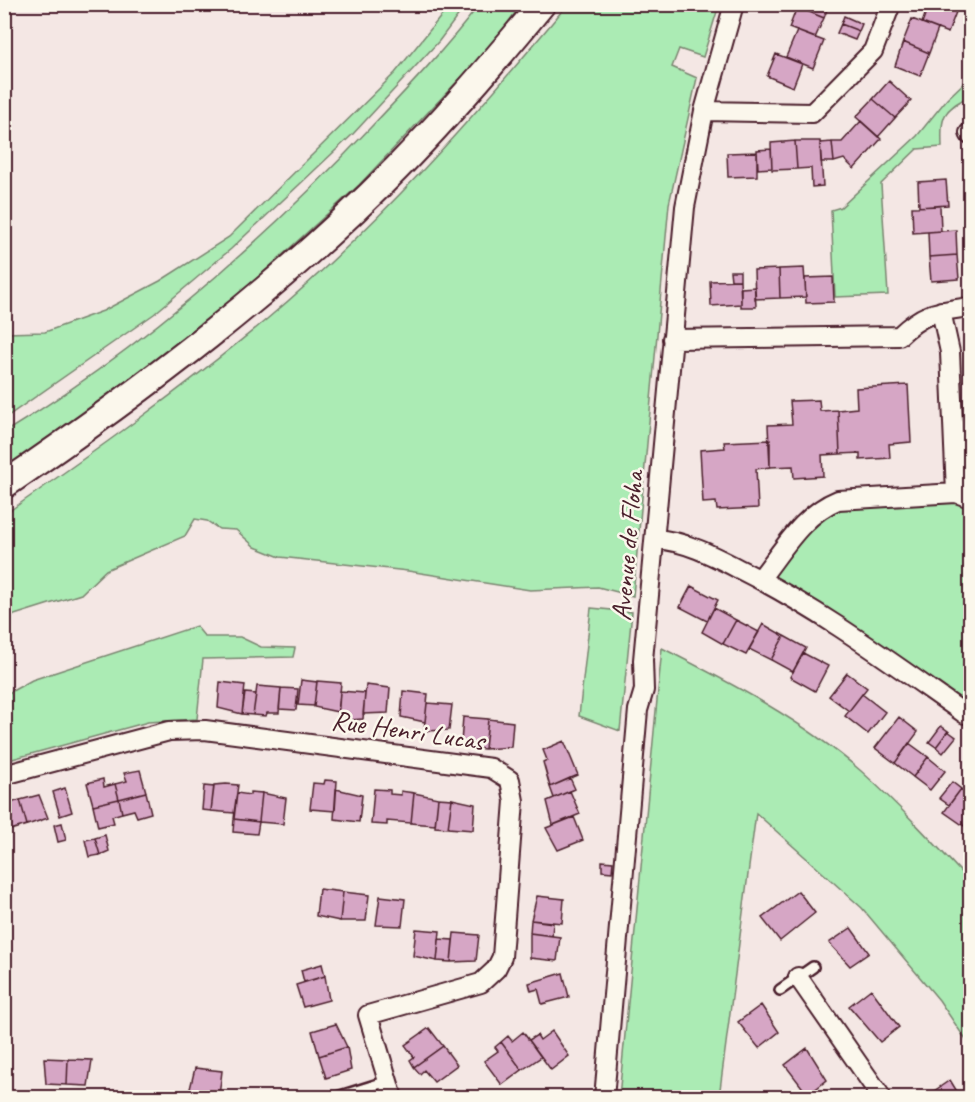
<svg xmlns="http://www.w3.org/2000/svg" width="975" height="1102" viewBox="0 0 975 1102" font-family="Caveat,sans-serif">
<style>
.green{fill:#abebb4;stroke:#7a8570;stroke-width:1.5}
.building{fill:#d6a6c5;stroke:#4a1f2b;stroke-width:1.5}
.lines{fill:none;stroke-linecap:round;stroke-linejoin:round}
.service-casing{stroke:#4a1f2b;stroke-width:14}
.minor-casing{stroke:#4a1f2b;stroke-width:22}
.secondary-casing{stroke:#4a1f2b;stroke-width:30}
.service{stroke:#fbf7ec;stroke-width:9}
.minor{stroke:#fbf7ec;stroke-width:18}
.secondary{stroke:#fbf7ec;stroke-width:26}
.labels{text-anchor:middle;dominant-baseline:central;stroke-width:5;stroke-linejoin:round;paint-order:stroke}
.street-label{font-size:28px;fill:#4a1f2b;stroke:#fbf7ec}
</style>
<rect width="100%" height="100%" fill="#f4e7e4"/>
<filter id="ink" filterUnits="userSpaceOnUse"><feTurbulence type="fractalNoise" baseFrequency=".0167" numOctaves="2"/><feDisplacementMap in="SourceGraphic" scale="12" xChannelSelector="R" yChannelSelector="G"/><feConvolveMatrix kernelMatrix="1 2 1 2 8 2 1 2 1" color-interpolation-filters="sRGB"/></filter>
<g filter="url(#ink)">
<!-- green -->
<path class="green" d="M451,4L466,5L439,41L353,134L231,249L154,314L5,418V333L45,332L103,311L160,281L229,237L395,73Z
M479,5H521L489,48L359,185L210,321L5,472V432C141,349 262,243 371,127C409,87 446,48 479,5Z
M567,5H719L703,57L679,49L672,67L697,78L669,204L633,596L598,587L530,590L408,571L280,557L255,547L236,530L219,529L207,521L195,519L185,536L106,570L81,594L5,618V514C94,452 183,389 267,319C378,226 475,116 567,5Z
M970,77V96C942,110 941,116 942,147L917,149L881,184L888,295L835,297L831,210L841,207L917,136L947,99Z
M970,498V713L760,579L822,506Z
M591,608L632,612L620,731L579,716Z
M196,626L205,637H240L261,647L295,648L293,657L203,659L197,719L148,722L5,761V695L32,680Z
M662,648C731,683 802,720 861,771C900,806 935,844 970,882V1046L939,1000L862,908L756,813L719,1097H619Z"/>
<!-- building -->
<path class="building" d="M798,4H829L824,18L797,7Z
M929,4L956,12L948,33L922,23Z
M937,4H959L956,12Z
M797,7L824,18L815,38L789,28Z
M844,16L862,24L859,31L841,24Z
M912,19L938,29L929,53L903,42Z
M841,24L859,31L855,40L837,33Z
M797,31L824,41L813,68L786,57Z
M903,42L929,53L920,76L895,66Z
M776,54L802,64L793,87L767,76Z
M889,81L911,101L895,118L873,99Z
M873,99L895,118L878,137L856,117Z
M861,121L881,139L854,169L844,159L834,162L832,142H842Z
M795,141L797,169L772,170L771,143Z
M795,141H820L823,186L812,187L811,168L797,169Z
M832,142L834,162H821L820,143Z
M771,149L772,168L758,169L757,150Z
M757,152V176L728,177L727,153Z
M946,180L948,205L919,207L918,182Z
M940,206L941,231L913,233L912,207Z
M956,230L957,255L929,257L928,232Z
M957,255L959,279L931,281L929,257Z
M804,268L806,297L780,298L779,269Z
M779,269L780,298L755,299L754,270Z
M730,271H740V280H731Z
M833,277L834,302L806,303L805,278Z
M740,280L741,304L711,306L710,281Z
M755,287L756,307H741V288Z
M970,334V363H968L966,335Z
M908,385L911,442L889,444L890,458L860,460V453L840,454L838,410L857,408L856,388Z
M819,400L820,411L838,410L840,454L822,455L823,476L794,478L793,466L770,467L768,425L792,424L790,401Z
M770,440V467L756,469L758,508L717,510L716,502L703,503L700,450L725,448L724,442Z
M691,586L718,600L707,621L680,607Z
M714,608L736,620L723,644L702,632Z
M736,620L759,632L746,655L723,644Z
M763,624L784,636L771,660L749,649Z
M784,636L806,648L793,672L771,660Z
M803,653L828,666L815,691L790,677Z
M847,673L867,688L849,711L829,696Z
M301,680L317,682L314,706L298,705Z
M317,681L341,683L338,712L314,707Z
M220,682L245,685L242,714L218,708Z
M366,685L390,688L388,713L363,714Z
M257,686L281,688L279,713H267L266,716L253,715Z
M281,688L298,689L296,710L279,709Z
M340,691L365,693L363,719L338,721Z
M403,691L428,694L425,722L401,717Z
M245,693L256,694L253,715L242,714Z
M862,694L885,712L868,734L845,716Z
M427,703L452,705L449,730L424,731Z
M463,717L488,719L485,749L474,748V744L461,743Z
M899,717L918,732L895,763L875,748Z
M488,719L513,722L511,747L485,749Z
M941,726L948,731L936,747L929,742Z
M948,731L956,737L943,753L936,747Z
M564,741L578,775L550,787L543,762L547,760L543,750Z
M909,743L928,757L913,777L895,763Z
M928,757L945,771L930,790L913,777Z
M140,770L146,792L119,799L115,784L127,781L124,773Z
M570,778L575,789L554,798L550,787Z
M103,779L104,787L115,784L119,799L93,805L87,783Z
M325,780L337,781L335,811L310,809L313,783L324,784Z
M952,782L961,789L949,805L939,798Z
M226,784L238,785L234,813L211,811L214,785Z
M204,786L214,787L211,811L202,810Z
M65,788L72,812L60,816L53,792Z
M336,789L362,795L359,822L334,819Z
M374,789L390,790V794L401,795V791L414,793L411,823L387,821V825L371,824Z
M961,789L970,796V817L964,826L944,812Z
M570,791L580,814L553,825L547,801Z
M146,792L151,813L137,817L134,810L122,813L119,799Z
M250,792L262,793L259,822L234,819L237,793L250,795Z
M262,793L286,798L283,824L259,822Z
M414,793L438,798L435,825L411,823Z
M39,795L48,818L27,825L20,800Z
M438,798L452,799L448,828L435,827Z
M119,799L122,813L112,816L114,823L98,827L93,805Z
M452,799L475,804L473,830L448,828Z
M20,800L27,825L7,831L4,805Z
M574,817L583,840L558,850L546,828Z
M234,819L259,822L257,834L233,832Z
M62,823L66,840L58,842L54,825Z
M105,835L109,851L100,855L95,838Z
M95,838L100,855L89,857L85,840Z
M602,861L613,862L612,872L602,871Z
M319,889L343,892L340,921L316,916Z
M798,891L815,913L780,941L762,918Z
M343,892L369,895L366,921H340Z
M380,896L405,899L402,926L376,925Z
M537,896L564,899L562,923L531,920Z
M531,920L553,923L552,936L530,933Z
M851,928L869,953L850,966L829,943Z
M416,929L440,931L437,961L413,956Z
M454,933L479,935L476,961L451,962Z
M530,933L560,937L557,961L530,958Z
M439,939L453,940L451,962L437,961Z
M322,964L325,976L304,982L301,970Z
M563,973L569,997L542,1004L538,989L531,991L529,983Z
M325,976L329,1000L303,1007L296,985Z
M871,989L899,1027L880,1042L849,1006Z
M761,1005L779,1032L759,1048L738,1022Z
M336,1024L347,1047L319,1056L312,1031Z
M429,1028L443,1046L414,1067L410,1060L414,1057L405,1045Z
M552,1031L569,1056L551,1070L529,1040L537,1035L540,1040Z
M523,1032L541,1057L522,1070L501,1042L508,1036L512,1041Z
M501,1042L522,1070L502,1085L484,1061L498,1051L495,1047Z
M443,1046L457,1065L434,1082L424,1070L420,1074L414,1067Z
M347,1047L351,1070L326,1078L319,1056Z
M807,1048L827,1080L808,1095L785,1065Z
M44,1058L68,1059L67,1085L46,1084Z
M68,1059L92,1060L88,1086L67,1085Z
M195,1068L222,1071L219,1096L189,1093Z
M950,1080L961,1098H924Z
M189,1093L219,1096V1098H189Z"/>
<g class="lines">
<!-- service casing -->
<g class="service-casing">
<path id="service" d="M780,990L813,967
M334,1098L388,1081"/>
</g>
<!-- minor casing -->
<g class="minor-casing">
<path id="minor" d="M704,111L812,113L873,51L891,4
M969,133L970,135
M941,311L950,352L956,493
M672,339L899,336C925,311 936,312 970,307
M655,539C686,541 714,556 741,570C821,610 892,663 965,714L970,713
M760,579C783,550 803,514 838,500L956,493L970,498
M4,775L169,731L205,730L491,768L510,780L514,801L502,957L496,969L481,983L368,1015L393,1098
M798,977L882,1098
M604,1098L638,710L644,690L643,660L685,207L704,111L734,4"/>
</g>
<!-- secondary casing -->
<g class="secondary-casing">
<path id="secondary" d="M4,485C143,390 279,288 397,168C448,116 496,60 542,4"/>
</g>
<!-- service -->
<use href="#service" class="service"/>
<!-- minor -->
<use href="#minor" class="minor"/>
<!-- secondary -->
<use href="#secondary" class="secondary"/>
</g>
</g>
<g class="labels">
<!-- street labels -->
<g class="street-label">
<text transform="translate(627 546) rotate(-85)">Avenue de Floha</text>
<text transform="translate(408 730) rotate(8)">Rue Henri Lucas</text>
</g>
</g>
<!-- margin -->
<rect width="975" height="1102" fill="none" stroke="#fbf7ec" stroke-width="24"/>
<rect x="12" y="12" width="951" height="1078" fill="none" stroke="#4a1f2b" stroke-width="2" filter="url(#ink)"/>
</svg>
